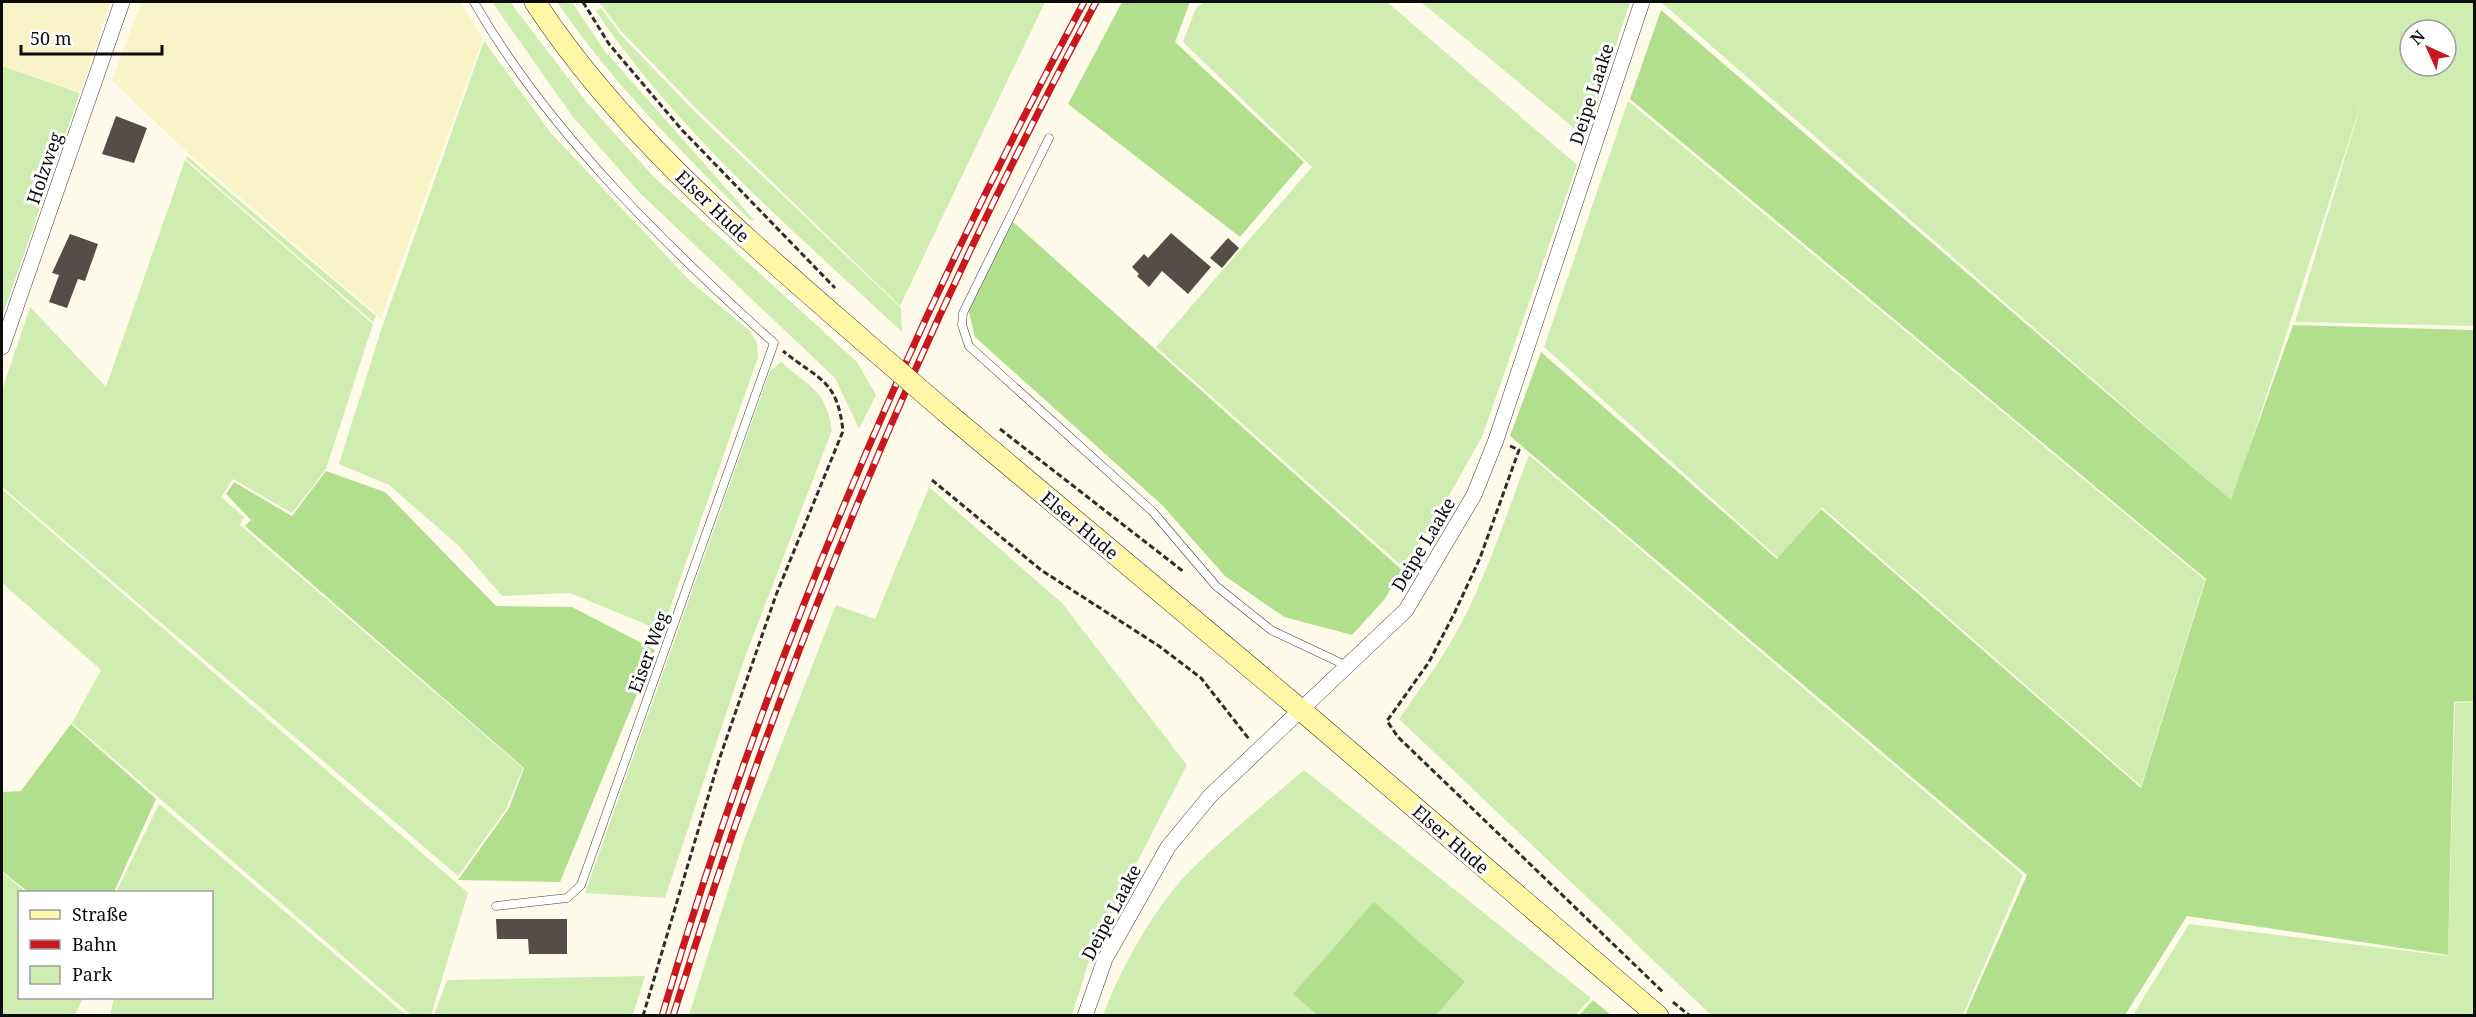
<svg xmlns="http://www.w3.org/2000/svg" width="2476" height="1017" viewBox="0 0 2476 1017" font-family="'Noto Serif',serif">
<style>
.farmland{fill:#f8f4c8}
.green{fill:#cfedb1;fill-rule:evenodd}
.forest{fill:#b2df8e}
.building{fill:#554d47}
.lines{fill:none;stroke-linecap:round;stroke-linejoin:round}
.lane-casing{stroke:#3f3f3f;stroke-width:9}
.street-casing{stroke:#3f3f3f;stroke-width:16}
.secondary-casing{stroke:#2e2e2e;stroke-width:22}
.path{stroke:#2e2e2e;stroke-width:3;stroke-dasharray:6 3;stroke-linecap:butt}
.lane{stroke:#fff;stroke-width:8}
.street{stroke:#fff;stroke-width:15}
.secondary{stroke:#fff6a6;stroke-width:21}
.rail-casing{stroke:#c8181e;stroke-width:7}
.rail{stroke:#fff;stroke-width:4.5;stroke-dasharray:14;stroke-linecap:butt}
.secondary-bridge-casing{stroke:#2e2e2e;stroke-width:22;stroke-linecap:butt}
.secondary-bridge{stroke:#fff6a6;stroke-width:21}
.labels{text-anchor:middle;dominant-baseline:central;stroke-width:6;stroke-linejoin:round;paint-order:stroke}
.street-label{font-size:18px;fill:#0c0c0c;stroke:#fff}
</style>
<rect width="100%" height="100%" fill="#fffbeb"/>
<!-- farmland -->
<path class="farmland" d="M2,2H110L80,92L2,66Z
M141,2H461L483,39L381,318L188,153L112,81Z"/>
<!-- green -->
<path class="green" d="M492,2H510L588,104L653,176L857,362L876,395L859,429L835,378L640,193L573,117Z
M557,2H572L604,50L754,220H750C681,151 612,83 557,2Z
M599,2H1045L900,306L699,111L621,31Z
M1204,2H1387L1577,165L1482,437L1442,508L1404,568L1156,347L1312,167L1183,42L1196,8Z
M1421,2H1630L1586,138Z
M2474,2V326L2295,322L2363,98L2232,501L1662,3ZM2410,30H2446V66H2410Z
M601,8L620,34L697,114L901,308L902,332C795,232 679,134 596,11Z
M484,41L550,132L690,281L750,331L757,343L758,357L662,631L570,593L502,596L459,546L389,485L339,464L382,327Z
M2,66L80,93L2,317Z
M1628,101L2205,580L2141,786L1822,507L1778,558L1544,347Z
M187,156L376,316L373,322L186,159Z
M185,160L373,324L326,469L292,513L233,479L221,497L244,517L240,525L523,768L506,809L458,876L2,487V390L30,307L106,387Z
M781,362C810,388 825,388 832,430L745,657L665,898L585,893L770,371Z
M1529,455L2023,875L1963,1015H1711L1399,719C1421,687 1446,654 1464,618C1490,566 1508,510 1529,455Z
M929,487L1062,603L1187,765L1093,948L1072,1015H689L744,840L836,605L875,619Z
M2,489L468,893L431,1015H411L72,723L101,670L2,583Z
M2474,702V1015H2133L2189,924L2448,956L2455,703Z
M1304,770L1591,998L1576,1015H1436L1465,982L1293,994L1317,1015L1103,1016C1118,972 1157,903 1190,871C1226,835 1266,803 1304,770Z
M159,804L406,1015H110L114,998H212V892H116Z
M2,872L26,892H20V998H83L75,1015H2Z
M645,976L633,1015H434L447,980Z"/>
<!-- forest -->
<path class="forest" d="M1122,2H1190L1175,42L1304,162L1240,237L1068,104Z
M1661,10L2231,500L2293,325L2474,330V701L2454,702L2448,955L2187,916L2125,1015H1965L2027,875L1510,436L1541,352L1777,559L1821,509L2141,788L2206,579L1630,99Z
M1012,221L1402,570L1384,600L1352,635L1284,617L1225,576L1162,505L975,337L968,308Z
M326,471L385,492L496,606L572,607L655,650L560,882L458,880L509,808L524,768L245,526L251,520L226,494L234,482L292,516Z
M71,724L156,799L114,892H28L2,871V792L21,791Z
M1374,902L1465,982L1436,1015H1317L1293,994Z
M1593,1000L1611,1015H1579Z"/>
<!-- building -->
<path class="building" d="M116,116L147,128L134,163L102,154Z
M1171,233L1211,267L1188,294L1162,271L1149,287L1137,276L1139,274L1132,267L1144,254L1148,258Z
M70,234L98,244L85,281L78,279L67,308L49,302L59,275L52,273Z
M1228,238L1239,248L1222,268L1210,258Z
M496,919H567V954H529L528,939H497Z"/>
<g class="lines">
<!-- lane casing -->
<g class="lane-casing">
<path id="lane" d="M474,2C548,131 664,244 774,343L581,885L567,898L496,906
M1049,138L963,313L962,325L969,346L1153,512L1216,586L1271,630L1345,665"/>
</g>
<!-- street casing -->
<g class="street-casing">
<path id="street" d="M2,347L122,2
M1085,1016L1105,959L1168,847L1210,796L1406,610L1474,495L1496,440L1642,2"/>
</g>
<!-- secondary casing -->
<g class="secondary-casing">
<path id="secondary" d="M535,2C622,135 748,240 867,344
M947,413L1301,710L1658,1016"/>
</g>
<!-- path -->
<path class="path" d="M583,2L609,44L682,130L835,288
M1000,429L1184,572
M1510,446L1519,450L1480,558L1454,614L1429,662L1387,721L1398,737L1664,993
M932,480L1041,570L1159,646L1201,678L1249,739
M1673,1002L1690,1016
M643,1016L719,760L776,595L843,431C837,379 820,381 783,351"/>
<!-- lane -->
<use href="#lane" class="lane"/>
<!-- street -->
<use href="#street" class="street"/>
<!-- secondary -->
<use href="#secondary" class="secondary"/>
<!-- rail casing -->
<g class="rail-casing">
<path id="rail" d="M662,1016C766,664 911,324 1084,2
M673,1016C781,665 922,325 1096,2"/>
</g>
<!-- rail -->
<use href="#rail" class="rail"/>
<!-- secondary-bridge casing -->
<g class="secondary-bridge-casing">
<path id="secondary-bridge" d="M867,344L947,413"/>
</g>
<!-- secondary-bridge -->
<use href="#secondary-bridge" class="secondary-bridge"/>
</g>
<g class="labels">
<!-- street labels -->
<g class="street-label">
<text transform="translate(1591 94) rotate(-72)">Deipe Laake</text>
<text transform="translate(44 168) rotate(-71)">Holzweg</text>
<text transform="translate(713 206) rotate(44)">Elser Hude</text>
<text transform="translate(1080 525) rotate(40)">Elser Hude</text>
<text transform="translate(1423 544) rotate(-59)">Deipe Laake</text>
<text transform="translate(648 652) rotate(-70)">Eiser Weg</text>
<text transform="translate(1451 839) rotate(41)">Elser Hude</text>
<text transform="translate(1111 912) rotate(-62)">Deipe Laake</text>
</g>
</g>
<!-- border -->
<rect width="2476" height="1017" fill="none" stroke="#0c0c0c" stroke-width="6"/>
<!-- legend -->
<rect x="18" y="891" width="195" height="108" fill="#ffffff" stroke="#9e9e9e" stroke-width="1.5"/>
<rect x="30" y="910" width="30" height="9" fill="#fff6a6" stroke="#9e9e9e" stroke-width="1.5"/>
<text x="72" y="921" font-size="18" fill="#0c0c0c">Straße</text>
<rect x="30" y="940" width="30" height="9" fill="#c8181e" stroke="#9e9e9e" stroke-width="1.5"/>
<text x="72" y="951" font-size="18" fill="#0c0c0c">Bahn</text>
<rect x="30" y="966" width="30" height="18" fill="#cfedb1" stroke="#9e9e9e" stroke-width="1.5"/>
<text x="72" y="981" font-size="18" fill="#0c0c0c">Park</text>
<!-- north arrow -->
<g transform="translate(2428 48) rotate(315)"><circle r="28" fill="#ffffff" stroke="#9e9e9e" stroke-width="1.5"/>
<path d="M0-4.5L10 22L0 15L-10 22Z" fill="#c8181e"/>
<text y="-9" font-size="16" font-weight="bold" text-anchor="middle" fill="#0c0c0c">N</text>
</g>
<!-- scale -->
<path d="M21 45v9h141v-9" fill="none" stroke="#0c0c0c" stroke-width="3"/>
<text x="30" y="45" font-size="18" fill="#0c0c0c" stroke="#ffffff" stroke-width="4.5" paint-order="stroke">50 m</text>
</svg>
